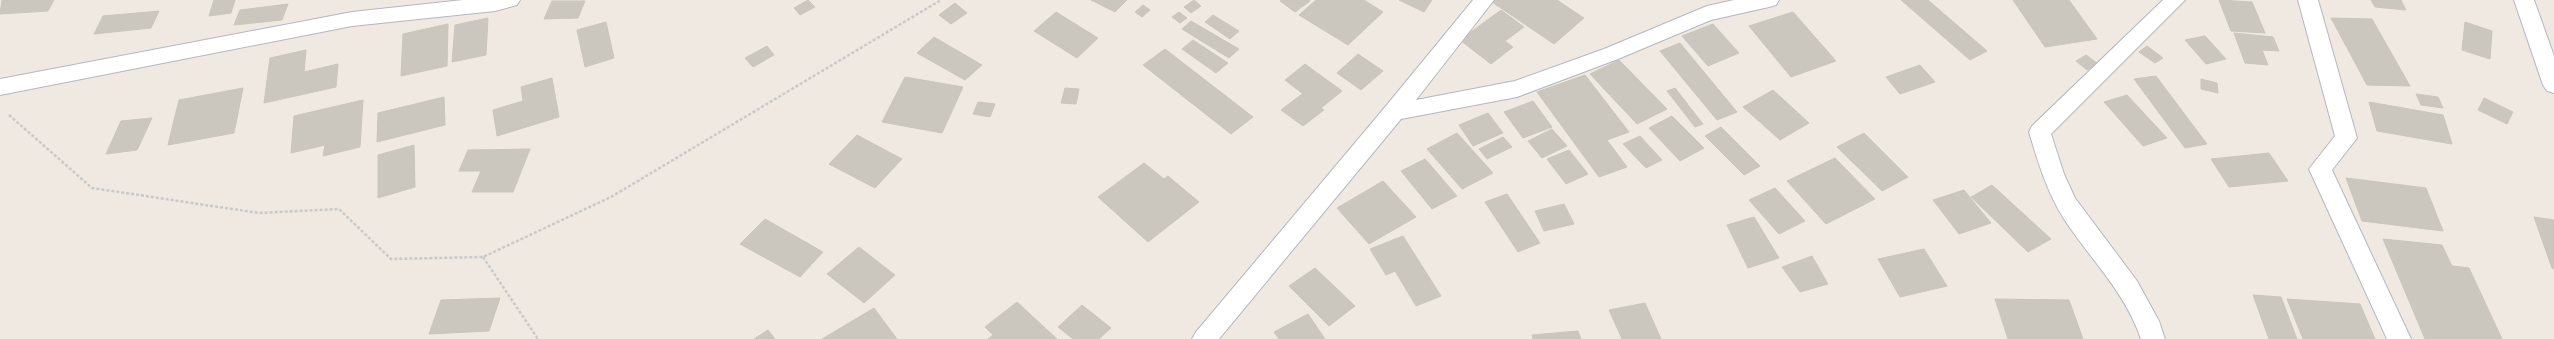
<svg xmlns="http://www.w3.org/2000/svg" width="2554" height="339" viewBox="0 0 2554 339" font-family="Poppins,sans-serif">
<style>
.building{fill:#cbc7bf;stroke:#cbc5ba}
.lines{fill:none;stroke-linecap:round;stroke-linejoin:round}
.minor-casing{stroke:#b4b7c1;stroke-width:2}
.path{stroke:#c9c9c9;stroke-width:2.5;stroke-dasharray:3 2;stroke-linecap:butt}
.minor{fill:#fff;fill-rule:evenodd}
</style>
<rect width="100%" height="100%" fill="#efe9e1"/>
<!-- building -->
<path class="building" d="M2,0H54L48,11L0,14Z
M214,0H235L231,13L209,16Z
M808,0L815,7L800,15L794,8Z
M1091,0H1127L1115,12Z
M1194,0L1201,6L1191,13L1184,7Z
M1281,0H1309L1310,1L1295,12L1280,1Z
M1316,0H1364L1383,12L1348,45L1299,15Z
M1399,0H1432L1424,12Z
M1489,0H1557L1584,18L1554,44Z
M1901,0H1928L1987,51L1970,60Z
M2013,0H2069L2097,39L2045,47Z
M2219,0L2252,2L2265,33L2231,31Z
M2371,0H2401L2406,10L2375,7Z
M552,1H585L578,18L544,19Z
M955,3L967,13L951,24L939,15Z
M288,4L282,20L234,25L240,10Z
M1143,5L1150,10L1142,17L1135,12Z
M1501,10L1524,27L1505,41L1513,47L1491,64L1460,40Z
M159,11L151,28L94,34L103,16Z
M1056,12L1098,38L1077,58L1034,31Z
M1179,12L1187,18L1180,23L1172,17Z
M1793,12L1836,61L1791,77L1749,26Z
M1213,15L1239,31L1230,39L1205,22Z
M488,18L486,55L452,62L455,25Z
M2331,18L2372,19L2410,86L2367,85Z
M1191,21L1239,49L1229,58L1182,29Z
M606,22L614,58L585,67L577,30Z
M2465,22L2492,31L2490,59L2462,50Z
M448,24L447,66L401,76L403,34Z
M1713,24L1739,53L1708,66L1682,36Z
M2234,33L2273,37L2279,51L2262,50L2268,65L2245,63Z
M2205,36L2226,59L2206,64L2185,40Z
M934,37L982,65L965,80L917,53Z
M1193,40L1228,63L1216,73L1182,49Z
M1680,43L1737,112L1717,120L1660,51Z
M767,46L774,55L753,67L745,58Z
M2147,46L2163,58L2155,63L2139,52Z
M1165,49L1253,117L1231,134L1143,65Z
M306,50L304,72L338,64L336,87L264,103L270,58Z
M1358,54L1383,71L1361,90L1337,73Z
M2086,55L2097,63L2087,70L2076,61Z
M1619,60L1667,109L1637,124L1590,74Z
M1305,64L1342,91L1321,108L1285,80Z
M1920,65L1935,82L1900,94L1886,77Z
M1585,75L1629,132L1607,140L1627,167L1599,177L1537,92Z
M2156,76L2207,144L2185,148L2134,79Z
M905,77L963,87L942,133L882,122Z
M552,78L559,117L497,136L493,110L523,101L521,87Z
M2201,79L2217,83L2218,93L2201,89Z
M243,88L234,133L168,145L179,100Z
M1065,88L1079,89L1076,104L1061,103Z
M1675,88L1703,124L1695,127L1667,91Z
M1773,90L1809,123L1780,140L1743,107Z
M1302,94L1324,110L1303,126L1281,110Z
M2416,94L2438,97L2443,108L2421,105Z
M2127,95L2167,138L2143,146L2104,102Z
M444,97L445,125L377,142L378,113Z
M2484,98L2513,112L2507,124L2478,110Z
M363,100L360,147L323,156L325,145L291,153L294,116Z
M1533,101L1552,127L1523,138L1504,112Z
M978,102L995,104L990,117L973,114Z
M2369,102L2443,115L2452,144L2377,131Z
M1488,113L1503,133L1473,146L1459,125Z
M1672,116L1704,148L1680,161L1649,128Z
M152,118L137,150L106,154L121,121Z
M1721,127L1760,166L1744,175L1705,136Z
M1552,129L1567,146L1542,158L1528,141Z
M1457,133L1493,173L1462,189L1427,149Z
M1864,133L1908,177L1882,191L1837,147Z
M857,135L902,159L875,188L829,164Z
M1640,136L1662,160L1646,168L1623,144Z
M1503,137L1512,147L1487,159L1479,149Z
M414,145L415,187L378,198V155Z
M530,149L513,192H472L481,171H459L468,150Z
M1569,150L1588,174L1566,184L1547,159Z
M2269,153L2288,181L2229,187L2211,159Z
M1835,158L1875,199L1826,224L1787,181Z
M1425,159L1457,196L1432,209L1401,171Z
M1144,163L1164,179L1168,176L1199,202L1148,242L1098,197Z
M2346,178L2426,188L2443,231L2362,221Z
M1383,181L1416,217L1369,244L1337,208Z
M1992,185L2051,239L2028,252L1971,197Z
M1775,188L1805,221L1779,234L1749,200Z
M1964,190L1991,223L1959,234L1933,200Z
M1507,194L1540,243L1518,252L1485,202Z
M1564,204L1574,224L1544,231L1535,211Z
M1754,217L1779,258L1748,268L1727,225Z
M2534,217L2554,220V269L2552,268Z
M765,219L823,252L800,277L740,244Z
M1403,236L1441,296L1416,306L1395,271L1386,275L1370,249Z
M2383,239L2442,245L2452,266L2469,268L2502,339H2425Z
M859,247L895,275L864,303L827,274Z
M1924,249L1947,286L1900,297L1878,259Z
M1812,256L1828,284L1800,292L1782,267Z
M1315,268L1355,306L1329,326L1289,286Z
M2253,295L2281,297L2297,339H2269Z
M500,298L489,331L429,334L441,300Z
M1995,299L2069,300L2083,339H2008Z
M2287,299L2360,304L2375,339H2303Z
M1017,302L1057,339H988L993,335L985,327Z
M1645,303L1661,339H1622L1609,310Z
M1082,305L1111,328L1099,339H1073L1058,327Z
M874,308L897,339H822Z
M1308,314L1325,339H1279L1274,332Z
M768,330L775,339H754Z
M1578,331L1581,339H1533L1532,335Z"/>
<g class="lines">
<!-- minor casing -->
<g class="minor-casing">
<path id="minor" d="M463,0H520L517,5L495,11L352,26L0,95V79L352,12Z
M1473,0H1494L1416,100L1515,81L1604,49L1707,6L1734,0H1779L1776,5L1769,7L1711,20L1618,59L1517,97L1401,119L1219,339H1192L1196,332L1386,106Z
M2163,0H2185L2051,134L2064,174L2075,198L2137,281L2159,321L2165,339H2141C2125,292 2091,260 2064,219C2047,192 2038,162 2029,132L2032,126Z
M2298,0H2318L2357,138L2332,170L2411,339H2387L2309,169L2335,136Z
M2514,0H2534L2554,56V93L2547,91L2543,85Z"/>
</g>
<!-- path -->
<path class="path" d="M9,115L92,188L259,213L339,209L391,259L483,257L611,197L941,0
M483,257L538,339"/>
<!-- minor -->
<use href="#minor" class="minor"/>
</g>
</svg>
